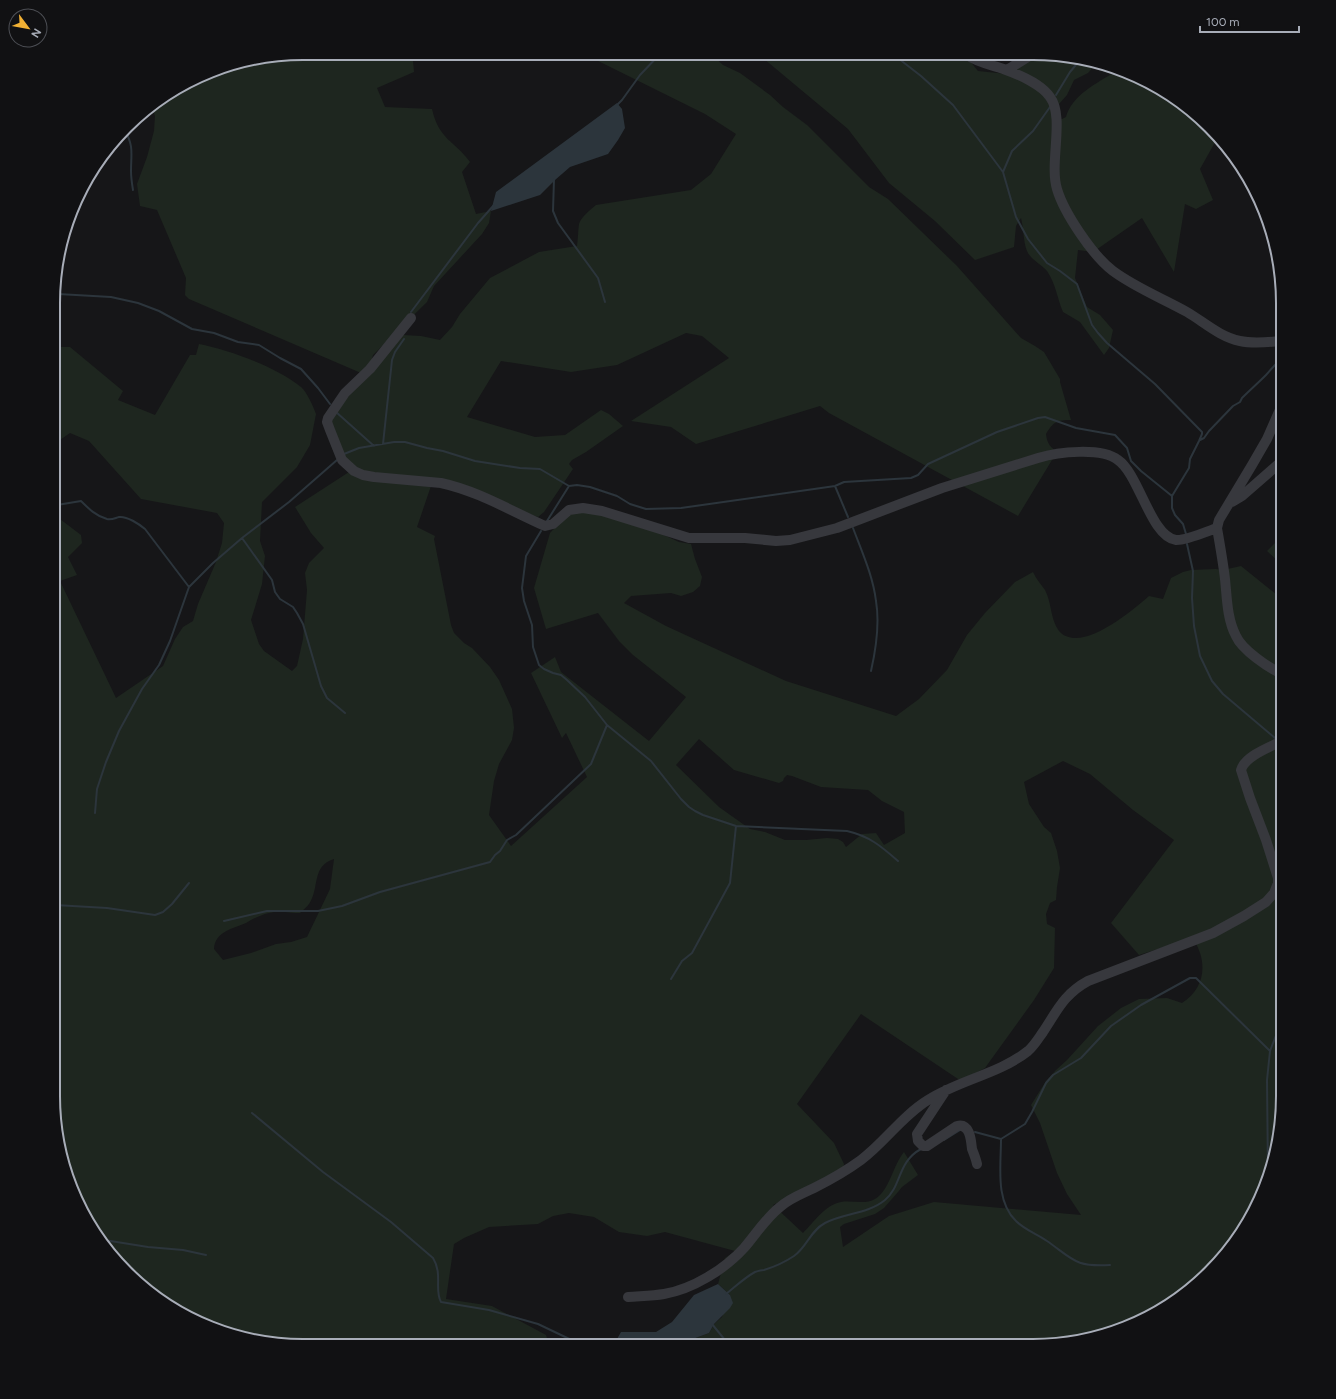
<svg xmlns="http://www.w3.org/2000/svg" width="1336" height="1399" viewBox="0 0 1336 1399" font-family="Figtree,sans-serif">
<style>
.green{fill:#1e261f;fill-rule:evenodd}
.water{fill:#2c353c}
.lines{fill:none;stroke-linecap:round;stroke-linejoin:round}
.stream{stroke:#2c353c;stroke-width:2}
.minor{stroke:#37383d;stroke-width:10}
.rim{fill:none;stroke:#a8adb8;stroke-width:2}
</style>
<rect width="100%" height="100%" fill="#161618"/>
<!-- green -->
<path class="green" d="M325,53H409L413,61L414,72L377,88L385,107L432,109C439,140 454,140 470,162L462,172L476,214L491,211L489,223L482,234L434,286L427,302L373,355L371,363L361,373L189,299L185,295L186,278L157,210L140,206L137,184L147,157L154,131L155,116L152,107L223,66L285,56L291,58L313,57L316,60H320L324,56Z
M584,54H711L723,65L740,73L770,95L783,107L807,125L869,187L888,199L957,266L1021,338L1035,346L1044,352L1060,379V382L1071,420C1057,420 1053,422 1046,434C1047,444 1051,448 1059,453L1052,460L1018,516L829,413L820,406L696,444L671,427L631,421L729,358L702,336L686,333L617,365L571,372L501,361L467,417L535,437L565,435L601,410L609,414L623,426L586,452L572,460L569,464L573,469L544,512L538,517L461,490L431,486L417,527L435,536L434,539L451,625L454,633L464,643L472,648L490,667L499,680L512,709L514,728L512,740L499,764L494,781L489,815L511,846L587,777L566,733L562,738L531,673L555,657L561,672L649,741L686,697L633,655L619,641L598,613L546,629L534,588L550,533L570,511L583,505L640,524L679,542L691,544L695,559L702,577L700,586L693,592L681,596L671,593L631,596L624,603L666,626L786,681L896,716L919,699L947,670L967,635L985,613L1015,582L1033,572C1036,579 1041,584 1045,590C1052,603 1050,619 1059,631C1080,655 1132,611 1149,596L1163,599L1171,578L1183,572L1191,570L1216,569L1223,570L1241,566L1282,599V1112L1274,1161L1250,1221L1221,1261L1172,1304L1113,1333L1049,1345H663L682,1343L709,1333L714,1324L722,1317L730,1295L718,1284L725,1258L735,1251L665,1232L647,1236L619,1232L594,1217L569,1213L553,1216L538,1224L489,1227L464,1238L454,1244L446,1299L492,1306L546,1335L549,1345H287L238,1337L178,1313L138,1284L95,1235L66,1176L54,1112L56,516L81,535L82,543L68,557L77,575L60,581L116,698L163,666L175,639L183,627L193,621L198,604L216,562L222,543L224,523L217,513L141,499L89,441L70,433L57,442V347H70L123,391L118,400L155,415L190,355H196L199,344C229,350 277,367 301,387C307,392 313,406 316,414L310,445L297,467L262,502L260,541L265,556L262,584L251,620L259,644L264,651L292,671L297,666L303,639L307,590L305,573L309,563L324,548L311,533L295,507L349,472C331,455 331,445 326,422L331,416L403,335L421,336L440,340L452,327L460,314L490,278L539,252L577,246C578,239 578,231 579,224C581,217 591,209 596,205L691,190L711,174L736,134L705,114ZM699,739L734,770L779,783L783,781L784,778L787,775L792,776L821,787L868,790L882,801L904,812L905,833L884,845L876,833L862,834L846,847L843,842L838,839L827,838L806,840H785L765,832L750,829L719,807L676,765ZM1063,761L1090,774L1133,810L1174,840L1111,923L1139,955L1161,948L1194,940C1208,963 1205,988 1182,1003L1167,998L1139,999L1121,1008L1098,1026L1067,1060L1056,1070L1046,1081L1031,1105L1040,1123L1057,1173L1067,1194L1081,1215L934,1202L889,1216L843,1247L840,1227L844,1224L875,1214L884,1208L898,1192L902,1187L918,1175L904,1152C893,1165 890,1190 875,1199C865,1205 852,1200 841,1202C825,1205 814,1222 803,1233L773,1205L843,1169L844,1164L834,1143L797,1104L861,1014L961,1081L985,1068L1034,1000L1054,968L1055,928L1047,924L1046,914L1050,903L1056,900L1057,887L1060,868L1057,851L1051,833L1044,827L1029,804L1024,782ZM334,859L330,889L307,937L291,942L276,944L251,953L223,960L214,949C215,931 233,929 246,923C253,919 260,915 269,913C279,910 290,913 300,913C303,910 307,907 309,904C320,888 311,866 334,859Z
M758,54L965,55L978,71L1007,74L1037,55H1065L1095,65L1088,73L1074,80L1067,95L1059,104L1060,120L1066,117C1072,95 1097,83 1115,72L1158,87L1210,126L1218,137L1200,169L1213,200L1196,209L1185,204L1174,272L1142,218L1093,252L1078,250L1075,278L1087,307L1100,315L1113,330L1109,348L1104,355L1080,322L1063,312C1057,298 1056,284 1047,271C1041,264 1031,260 1027,251C1023,241 1024,229 1021,218L1016,226L1014,247L975,260L935,221L889,183L848,129Z
M1282,536V565L1267,551Z"/>
<!-- water -->
<path class="water" d="M617,103L622,109L625,128L618,140L608,154L570,167L555,180L540,195L491,211L496,192Z
M718,1284L730,1295L733,1303L730,1308L714,1324L709,1333L682,1343L663,1345H618L617,1339L621,1332H656L672,1322L694,1295Z"/>
<g class="lines">
<!-- stream -->
<path class="stream" d="M894,55L921,76L953,105L1003,172L1016,217L1028,239L1047,263L1060,271L1077,284L1092,325L1098,333L1107,343L1155,384L1202,432V434L1199,441L1190,459L1189,468L1172,496V508L1175,515L1183,524L1186,534
M1056,95L1070,72L1080,60
M617,105L622,100L640,75L660,54
M125,131C134,146 131,154 131,171C131,177 132,184 133,190
M1003,172L1012,151L1033,131L1050,107
M554,179L553,211L558,223L598,278L605,302
M58,294L111,297L138,303L159,311L192,329L214,333L238,342L259,345L280,358L301,369L318,388L330,404
M411,312L478,223L494,205
M336,412L374,446
M1200,440L1204,438L1209,431L1233,406L1240,402L1242,398C1250,390 1258,383 1266,375C1271,370 1275,363 1282,360
M383,444L392,360L395,352L404,339
M344,454L359,448L394,442H405L427,448L443,451L475,461L520,468L540,469L569,486L577,485L590,487L617,496L630,504L646,509L681,508L835,486L844,482L911,478L918,475L928,464L997,432L1038,418L1045,417L1076,428L1115,435L1127,448L1131,461L1141,471L1172,496
M835,486L848,517
M57,505L81,501C89,509 96,516 107,519C112,520 115,518 119,517C127,516 139,524 145,529L189,587
M547,521L569,486
M853,528C862,552 873,576 876,601C880,625 876,649 871,671
M541,531L526,556L522,588L524,601L532,625L533,647L539,665L544,669L553,673L561,675L567,680L585,697L607,725L651,761L681,799L689,807L695,811L703,815L736,826L847,831C869,836 881,846 898,861
M242,538L272,580L275,592L280,599L293,607L297,613L303,624L321,686L327,698L345,713
M1187,544L1193,571L1192,598L1194,626L1200,656L1212,681L1223,694L1275,738
M95,813L97,789L106,762L119,731L142,689L159,665L170,641L189,587L213,563L242,538L289,502L337,460
M55,905L107,908L155,915L163,912L172,904L189,883
M224,921L267,911H318L342,906L380,892L490,862L495,855L500,851L507,840L516,835L591,764L607,725
M671,979L682,961L692,953L730,883L736,826
M54,1039H57
M252,1113L323,1172L391,1222L433,1258C443,1274 434,1290 441,1302L489,1310L538,1324L582,1345
M975,1132L1001,1139
M1001,1139L1025,1124L1032,1112L1046,1083L1053,1075L1081,1058L1111,1026L1141,1005L1190,978H1196L1270,1051
M1001,1139C1001,1166 995,1201 1016,1221C1025,1230 1037,1234 1047,1241C1074,1260 1075,1267 1110,1265
M944,1140L960,1130
M1268,1176L1267,1080L1270,1051L1282,1020
M98,1239L148,1247L183,1250L206,1255
M726,1294C735,1287 744,1278 755,1272C758,1271 761,1270 764,1270C774,1267 785,1262 794,1256C807,1247 810,1231 825,1223C844,1213 868,1214 885,1200C902,1186 897,1162 921,1149
M712,1324L729,1345
M610,1345H620"/>
<!-- minor -->
<path class="minor" d="M967,55C978,63 993,65 1006,70C1020,75 1042,85 1050,97C1065,117 1049,163 1057,189C1064,213 1093,256 1113,271C1136,288 1162,298 1187,312C1204,322 1220,337 1240,341C1254,344 1268,342 1282,341
M1007,70L1031,55
M411,318L370,369L345,393L328,418L327,422L330,430L342,460L354,471L363,475L374,477L441,483C478,491 511,511 545,526L553,524L569,510L583,508L602,511L689,538H745L776,541L790,540L837,528L942,488L1038,458C1058,452 1101,447 1118,460C1139,474 1151,537 1176,540C1184,541 1208,531 1217,528
M1282,405L1267,439L1252,465L1219,520L1217,528C1220,545 1223,562 1225,579C1227,598 1227,619 1236,636C1242,650 1269,668 1282,674
M1232,502L1242,496L1282,461
M946,1090L921,1128L917,1134L918,1141L923,1146H927L957,1126C970,1123 971,1140 972,1149C974,1154 976,1159 977,1164
M628,1297C640,1296 652,1296 664,1294C693,1289 725,1269 744,1248C756,1234 766,1218 780,1207C790,1198 802,1194 814,1188C830,1180 846,1171 861,1160C885,1142 902,1116 928,1100C959,1080 999,1074 1028,1051C1034,1046 1038,1039 1043,1032C1057,1011 1064,994 1088,981L1213,933L1244,916L1266,902L1274,893L1278,883V878L1266,840L1250,798L1241,770C1245,756 1270,747 1282,741"/>
</g>
<!-- crop -->
<path d="M0 0H1336V1399H0ZM303 60H1033A243 243 0 0 1 1276 303V1096A243 243 0 0 1 1033 1339H303A243 243 0 0 1 60 1096V303A243 243 0 0 1 303 60Z" fill="#111113" fill-rule="evenodd"/>
<path class="rim" d="M303 60H1033A243 243 0 0 1 1276 303V1096A243 243 0 0 1 1033 1339H303A243 243 0 0 1 60 1096V303A243 243 0 0 1 303 60Z"/>
<!-- north arrow -->
<g transform="translate(28 28) rotate(122)"><circle r="19" fill="#111113" stroke="#4d4f55"/>
<path d="M0-3L7 15L0 10L-7 15Z" fill="#f2b134"/>
<text y="-6" font-size="11" font-weight="bold" text-anchor="middle" fill="#a8adb8">N</text>
</g>
<!-- scale -->
<path d="M1200 26v6h99v-6" fill="none" stroke="#a8adb8" stroke-width="2"/>
<text x="1206" y="26" font-size="12" fill="#a8adb8" stroke="#111113" stroke-width="3" paint-order="stroke">100 m</text>
</svg>
